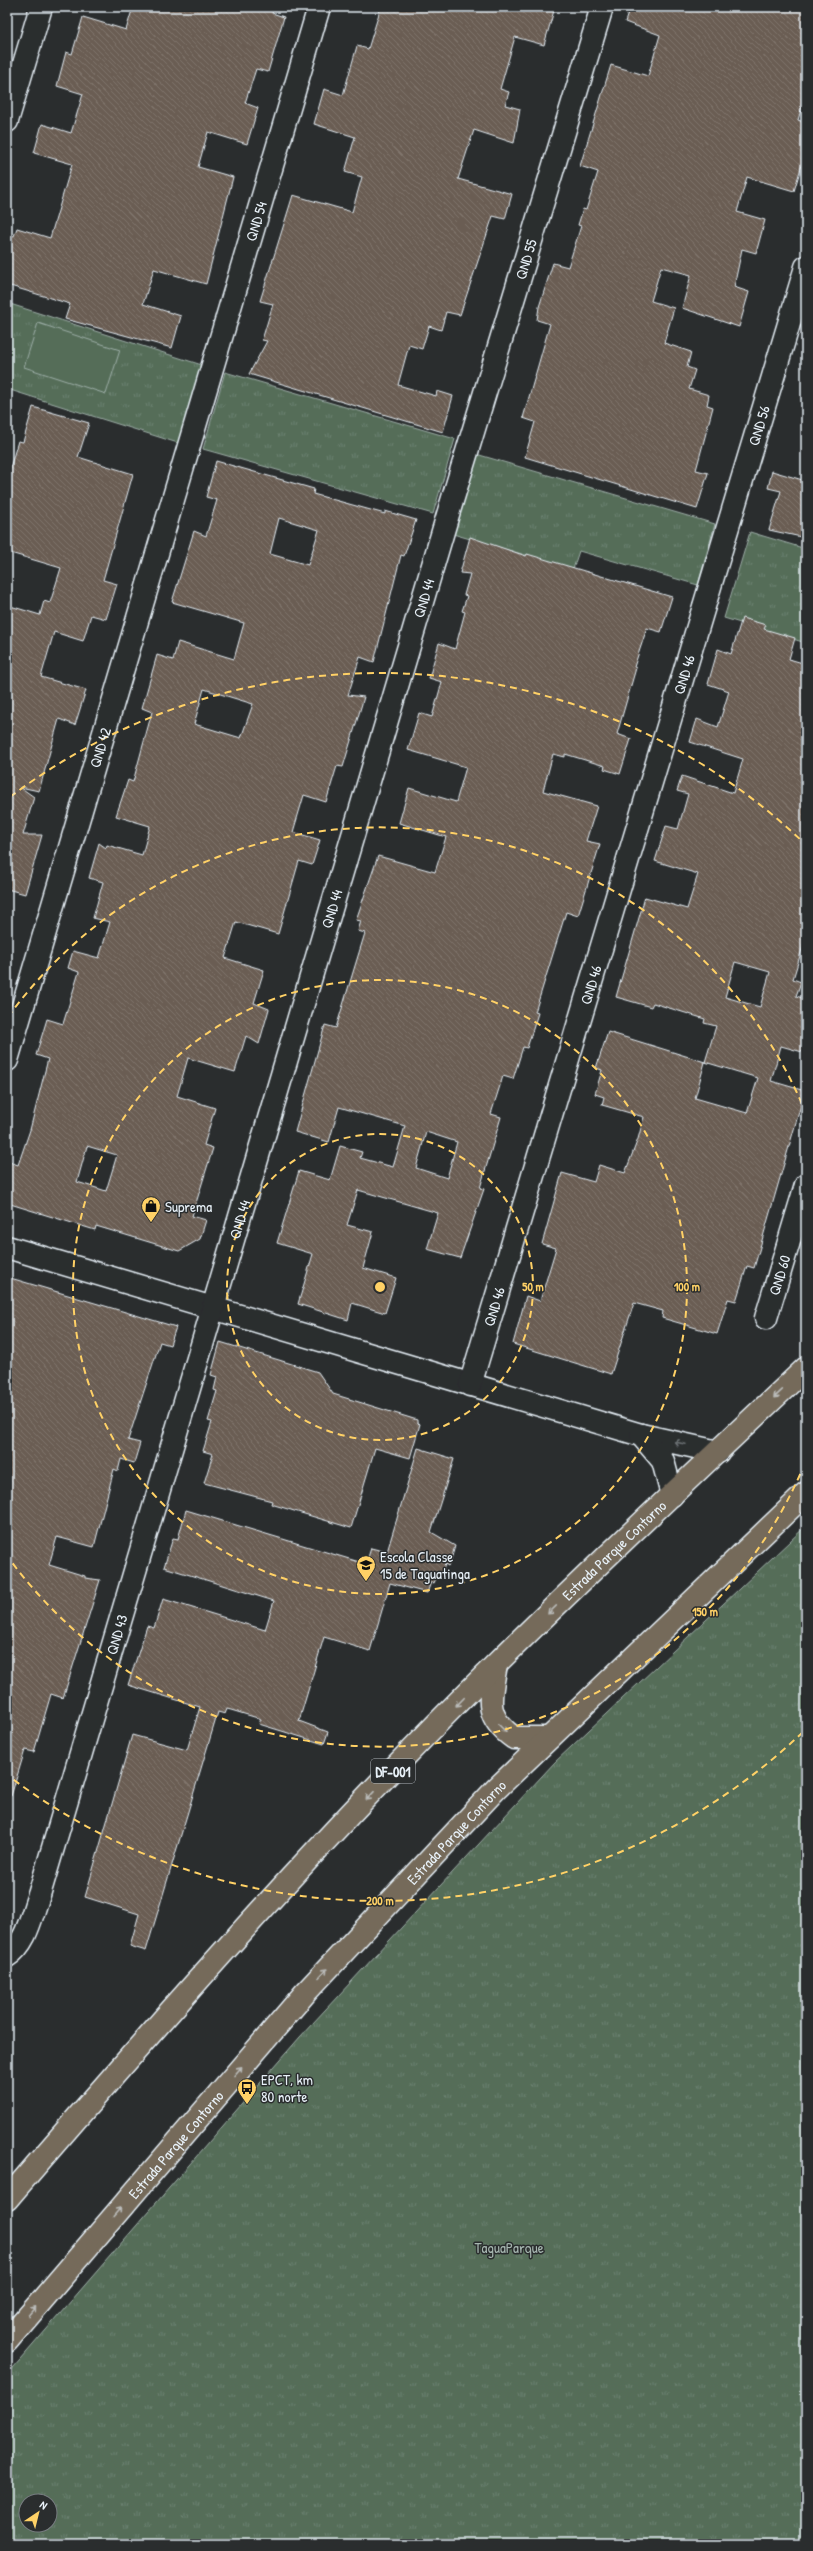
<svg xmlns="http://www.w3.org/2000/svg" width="813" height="2551" viewBox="0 0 813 2551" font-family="'Patrick Hand',sans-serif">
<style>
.park{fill:url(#park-tufts);stroke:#9eafa8;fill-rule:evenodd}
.pitch{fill:#556d59;stroke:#9eafa8}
.building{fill:url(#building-back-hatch);stroke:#e8f1f8;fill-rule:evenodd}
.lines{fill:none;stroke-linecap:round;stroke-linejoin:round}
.street-casing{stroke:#e8f1f8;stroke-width:25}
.highway-casing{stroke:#e8f1f8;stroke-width:25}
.street{stroke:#2a2d2e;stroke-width:22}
.highway{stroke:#746a5a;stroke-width:22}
.oneway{stroke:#babbb9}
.oneway2{stroke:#6c7275}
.ring{fill:none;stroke:#ffd166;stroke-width:2;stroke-dasharray:7 5}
.labels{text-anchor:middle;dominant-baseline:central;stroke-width:3;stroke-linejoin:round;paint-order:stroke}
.shield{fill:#2a2d2e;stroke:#afb6bb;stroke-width:1}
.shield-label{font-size:14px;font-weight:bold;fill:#e8f1f8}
.street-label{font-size:15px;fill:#e8f1f8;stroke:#2a2d2e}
.poi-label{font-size:15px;fill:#e8f1f8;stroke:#2a2d2e;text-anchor:start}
.park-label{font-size:15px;fill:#a6b6b0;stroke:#2a2d2e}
.centre{fill:#ffd166;stroke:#2a2d2e;stroke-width:2}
.ring-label{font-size:12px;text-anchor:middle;font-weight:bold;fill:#ffd166;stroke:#2a2d2e;stroke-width:3;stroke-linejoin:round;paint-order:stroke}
</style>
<defs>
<pattern id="park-tufts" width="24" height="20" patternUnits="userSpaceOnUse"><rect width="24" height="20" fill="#556d59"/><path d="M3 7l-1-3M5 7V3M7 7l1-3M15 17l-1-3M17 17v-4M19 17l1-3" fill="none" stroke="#6d8272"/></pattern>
<pattern id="building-back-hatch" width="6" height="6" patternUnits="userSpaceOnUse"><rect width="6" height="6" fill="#6b5d52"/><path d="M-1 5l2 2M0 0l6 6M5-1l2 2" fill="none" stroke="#80756c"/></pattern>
</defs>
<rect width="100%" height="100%" fill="#2a2d2e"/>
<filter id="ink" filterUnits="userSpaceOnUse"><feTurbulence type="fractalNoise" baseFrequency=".025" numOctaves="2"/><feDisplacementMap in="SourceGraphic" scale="8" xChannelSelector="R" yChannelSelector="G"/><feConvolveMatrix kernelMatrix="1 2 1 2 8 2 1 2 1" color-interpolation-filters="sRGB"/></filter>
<g filter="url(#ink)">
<!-- park -->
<path class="park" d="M7,303L205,366L181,444L7,389Z
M225,372L455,439L433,514L203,449Z
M476,454L715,524L698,585L579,551L573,569L453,534Z
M750,532L806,549V643L724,618Z
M806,1526V2544H7V2375L300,2037L555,1762ZM26,2501H50V2525H26Z"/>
<!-- pitch -->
<path class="pitch" d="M38,323L120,350L106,394L24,367Z"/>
<!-- building -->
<path class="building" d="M133,7H274L272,13L284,17L268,72L256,69L245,103L258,108L247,144L208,132L198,167L233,177L206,284L154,269L143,304L181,316L172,348L65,319L70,304L7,285V234L14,236L17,228L50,238L72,164L34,153L42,124L71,133L83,94L57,86L66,52L72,54L83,17L126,30Z
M381,7H555L544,45L515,37L500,89L509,92L505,105L520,109L514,143L474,130L458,179L512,194L505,219L493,216L460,315L446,312L441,330L429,326L422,349L409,345L398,385L436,396L437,391L453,396L443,432L249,374L267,341L262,340L273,304L260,301L293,195L352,212L362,177L345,172L355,137L314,124L324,89L343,95L357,46L368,49Z
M630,7H806V93L798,120L806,123V151L794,191L747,177L737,212L765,220L756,253L742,249L734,287L749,292L739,327L682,308L691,275L661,267L651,301L674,308L664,343L691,352L687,367L695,370L689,389L709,395L707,405L713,407L696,470L708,473L697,509L525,457L535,422L523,418L550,324L537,320L539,307L553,263L568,267L581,226L578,225L583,209L586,210L598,172L580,166L611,65L648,76L660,35L625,22Z
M33,407L89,423L78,457L133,474L103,580L117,584L106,619L91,615L83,641L54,632L41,677L86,690L75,725L59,719L39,791L20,787L34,797L23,835H42L25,894L7,889V605L40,615L44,601L50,603L61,568L7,552V478L18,441L23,442Z
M216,461L314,489L313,494L385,514V511L416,520L404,556L401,555L374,662L360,657L348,695L364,697L343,767L337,766L326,802L304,795L293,832L320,840L312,865L299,861L278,934L236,922L225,958L264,970L254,1003L269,1009L259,1044L246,1036L235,1072L188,1058L177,1096L215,1108L204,1145L213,1148L192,1216L206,1220L200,1239L179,1251L96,1226L95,1230L7,1203V1161L18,1165L30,1130L48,1059L36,1055L47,1019L63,1024L79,972L68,968L73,951L99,958L110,922L93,918L103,882L89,878L99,843L106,848L107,845L142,855L150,826L116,816L128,780L133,782L152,712L142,708L157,655L173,660L178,642L234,659L244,623L172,602L194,531L206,536L217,500L206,497ZM279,518L319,530L308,565L270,554ZM204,689L253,704L241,738L194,724ZM87,1146L117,1155L106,1191L77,1182Z
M772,471L806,481V538L769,530L781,491L768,488Z
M470,537L526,556L527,554L672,597L661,632L647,628L634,667L636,668L617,734L631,739L620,774L604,769L605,766L565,754V757L553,754L543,791L597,806L586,841L600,844L578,916L566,912L535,1012L538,1013L527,1048L523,1047L513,1079L503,1076L491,1114L501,1117L480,1188L484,1189L460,1258L427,1249L438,1213L358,1190L347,1225L373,1232L363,1268L396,1278L385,1313L352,1303L348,1320L298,1304L313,1254L277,1243L299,1171L330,1180L340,1146L362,1152L360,1158L393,1167L405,1126L339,1107L329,1142L295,1132L325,1025L336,1028L365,933L358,931L361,921L356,920L378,856L435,872L446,837L399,823L409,788L456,802L466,767L408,750L419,713L432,717L442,682L429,678L439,643L455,649L465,612L462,611L467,596L464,595L470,574L460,573ZM426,1132L457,1142L447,1178L416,1168Z
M742,618L766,625L764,629L795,638L789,659L806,664V936L793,979L801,982L796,996L806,999V1053L781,1046L771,1081L805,1091L754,1268L747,1266L736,1301L728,1299L717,1334L662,1318L663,1311L634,1303L611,1374L513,1344L526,1296L540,1301L556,1248L542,1244L562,1173L594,1182L599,1165L625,1173L638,1139L644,1117L602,1105L604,1097L595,1094L602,1070L596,1068L608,1032L705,1062L695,1098L747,1113L758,1078L705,1062L716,1026L704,1023L705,1019L653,1003L651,1007L616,997L645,897L687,909L698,874L655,861L666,826L678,829L688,794L677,791L682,776L733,793L743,759L690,742L697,719L718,727L729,691L708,684L718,649L731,654ZM735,962L770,972L760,1007L725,997Z
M7,1277L176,1327L170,1345L160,1342L128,1440L140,1443L134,1463L121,1459L118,1471L114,1469L94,1547L57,1537L49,1565L85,1576V1578L100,1580L63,1698L51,1694L34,1752L25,1750L11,1796L7,1795Z
M220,1342L318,1372L333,1394L417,1420V1423L420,1424L410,1458L375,1448L351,1528L271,1504L272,1501L204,1483L213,1454L203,1451L212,1422L208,1421L217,1391L214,1390L217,1377L211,1375Z
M418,1448L454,1459L431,1532L455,1546L450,1563L448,1566L445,1564L442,1573L440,1576L438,1574L434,1583L431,1582L427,1593L390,1583L370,1651L324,1637L299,1721L328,1732L324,1744L259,1724L261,1719L231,1710L227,1709L225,1714L218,1712L146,1951L130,1946L139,1914L85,1897L132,1735L187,1750L200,1707L128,1685L147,1626L154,1628L163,1599L265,1630L274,1601L164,1567L173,1538L178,1539L186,1510L366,1564L371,1548L387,1552Z"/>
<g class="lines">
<!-- street casing -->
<g class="street-casing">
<g id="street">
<path d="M7,121L41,7"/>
<path id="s1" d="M7,1060L319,7"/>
<path d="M7,1247L641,1435L718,1452"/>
<path id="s2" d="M766,1318L806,1185"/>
<path id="s3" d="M470,1385L806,267"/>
<path d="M641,1435L663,1461L672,1495"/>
<path id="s4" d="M7,1956C27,1943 31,1916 39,1895L449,511L602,7"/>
</g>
</g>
<!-- highway casing -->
<g class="highway-casing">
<g id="highway">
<path d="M496,1665C490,1698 483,1716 514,1738H549"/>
<path id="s5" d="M7,2199C164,2016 324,1835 496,1664C597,1564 702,1466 806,1368"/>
<path id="s6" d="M7,2341L306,1992L496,1789L806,1493"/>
</g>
</g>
<!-- street -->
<use href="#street" class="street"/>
<!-- highway -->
<use href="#highway" class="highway"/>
</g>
<!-- one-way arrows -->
<defs><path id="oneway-shaft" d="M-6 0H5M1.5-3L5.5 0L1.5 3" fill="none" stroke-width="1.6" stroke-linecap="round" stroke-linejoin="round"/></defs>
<g class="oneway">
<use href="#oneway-shaft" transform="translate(778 1394) rotate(137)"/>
<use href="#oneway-shaft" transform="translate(552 1610) rotate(136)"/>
<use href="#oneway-shaft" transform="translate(460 1702) rotate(134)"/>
<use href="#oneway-shaft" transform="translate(502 1728) rotate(45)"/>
<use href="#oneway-shaft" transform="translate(370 1796) rotate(133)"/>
<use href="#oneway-shaft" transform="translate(323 1973) rotate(-47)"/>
<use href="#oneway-shaft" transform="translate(238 2071) rotate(-49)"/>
<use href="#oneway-shaft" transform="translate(117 2212) rotate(-50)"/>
<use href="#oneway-shaft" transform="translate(32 2311) rotate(-50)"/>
</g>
<use class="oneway2" href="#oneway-shaft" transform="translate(680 1443) rotate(-168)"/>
</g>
<!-- distance rings -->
<g class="ring">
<circle cx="380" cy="1287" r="153"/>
<circle cx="380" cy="1287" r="307"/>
<path d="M805 1463A460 460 0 0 1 8 1557M8 1017A460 460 0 0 1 805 1111"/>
<path d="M803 1732A614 614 0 0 1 10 1777M10 797A614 614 0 0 1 803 842"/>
</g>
<!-- icons -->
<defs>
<g id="shop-pin" transform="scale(1)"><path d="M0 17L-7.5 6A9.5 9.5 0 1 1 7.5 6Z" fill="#ffd166" stroke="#2a2d2e"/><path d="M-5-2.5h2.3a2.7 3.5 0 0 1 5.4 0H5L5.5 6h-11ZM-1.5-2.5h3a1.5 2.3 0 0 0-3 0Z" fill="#111"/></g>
<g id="school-pin" transform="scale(1)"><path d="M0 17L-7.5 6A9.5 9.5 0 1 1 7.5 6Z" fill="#ffd166" stroke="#2a2d2e"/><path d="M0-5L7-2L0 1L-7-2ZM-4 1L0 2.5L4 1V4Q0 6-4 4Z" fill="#111"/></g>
<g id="bus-pin" transform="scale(1)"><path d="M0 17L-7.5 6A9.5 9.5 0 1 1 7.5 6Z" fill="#ffd166" stroke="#2a2d2e"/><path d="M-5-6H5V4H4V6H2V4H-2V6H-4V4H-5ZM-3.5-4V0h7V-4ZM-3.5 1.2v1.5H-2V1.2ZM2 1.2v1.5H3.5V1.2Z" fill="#111"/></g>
</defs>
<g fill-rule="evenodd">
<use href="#shop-pin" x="151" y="1206"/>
<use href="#school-pin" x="366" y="1565"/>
<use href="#bus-pin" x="247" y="2088"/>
</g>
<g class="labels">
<!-- shield labels -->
<rect class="shield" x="371" y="1759" width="44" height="24" rx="3"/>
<g class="shield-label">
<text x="393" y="1771">DF-001</text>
</g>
<!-- street labels -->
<g class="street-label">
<text stroke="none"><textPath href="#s1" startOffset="875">QND 54</textPath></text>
<text stroke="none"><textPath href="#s4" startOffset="1777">QND 55</textPath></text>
<text stroke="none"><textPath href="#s3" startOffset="1002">QND 56</textPath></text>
<text stroke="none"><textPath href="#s4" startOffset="1423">QND 44</textPath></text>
<text stroke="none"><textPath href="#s3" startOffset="742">QND 46</textPath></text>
<text stroke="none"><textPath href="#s1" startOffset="326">QND 42</textPath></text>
<text stroke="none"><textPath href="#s4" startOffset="1099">QND 44</textPath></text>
<text stroke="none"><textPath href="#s3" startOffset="418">QND 46</textPath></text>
<text stroke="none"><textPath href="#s4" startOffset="775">QND 44</textPath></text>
<text stroke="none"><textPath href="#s2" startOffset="45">QND 60</textPath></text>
<text stroke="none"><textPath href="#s3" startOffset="82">QND 46</textPath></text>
<text stroke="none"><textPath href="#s5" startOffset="889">Estrada Parque Contorno</textPath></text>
<text stroke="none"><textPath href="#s4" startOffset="342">QND 43</textPath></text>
<text stroke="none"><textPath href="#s6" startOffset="679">Estrada Parque Contorno</textPath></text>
<text stroke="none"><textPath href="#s6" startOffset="259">Estrada Parque Contorno</textPath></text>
</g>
<!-- poi labels -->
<g class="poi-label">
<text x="165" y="1206">Suprema</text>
<text x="380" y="1556">Escola Classe<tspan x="380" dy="17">15 de Taguatinga</tspan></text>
<text x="261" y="2079">EPCT, km<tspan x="261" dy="17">80 norte</tspan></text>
</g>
<!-- park labels -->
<g class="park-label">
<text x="509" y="2247">TaguaParque</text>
</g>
</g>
<circle cx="380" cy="1287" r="6" class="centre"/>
<g class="ring-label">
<text x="533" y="1291">50 m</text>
<text x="687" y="1291">100 m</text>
<text x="705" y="1616">150 m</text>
<text x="380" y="1905">200 m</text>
</g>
<!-- margin -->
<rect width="813" height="2551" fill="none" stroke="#2a2d2e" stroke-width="24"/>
<rect x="12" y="12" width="789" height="2527" fill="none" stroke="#e8f1f8" stroke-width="1.5" filter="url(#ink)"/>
<!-- north arrow -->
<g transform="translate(38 2513) rotate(35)"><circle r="19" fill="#2a2d2e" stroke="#767b7f"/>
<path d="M0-3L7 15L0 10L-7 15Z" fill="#ffd166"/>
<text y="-6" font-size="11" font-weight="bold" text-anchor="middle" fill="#e8f1f8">N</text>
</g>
</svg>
